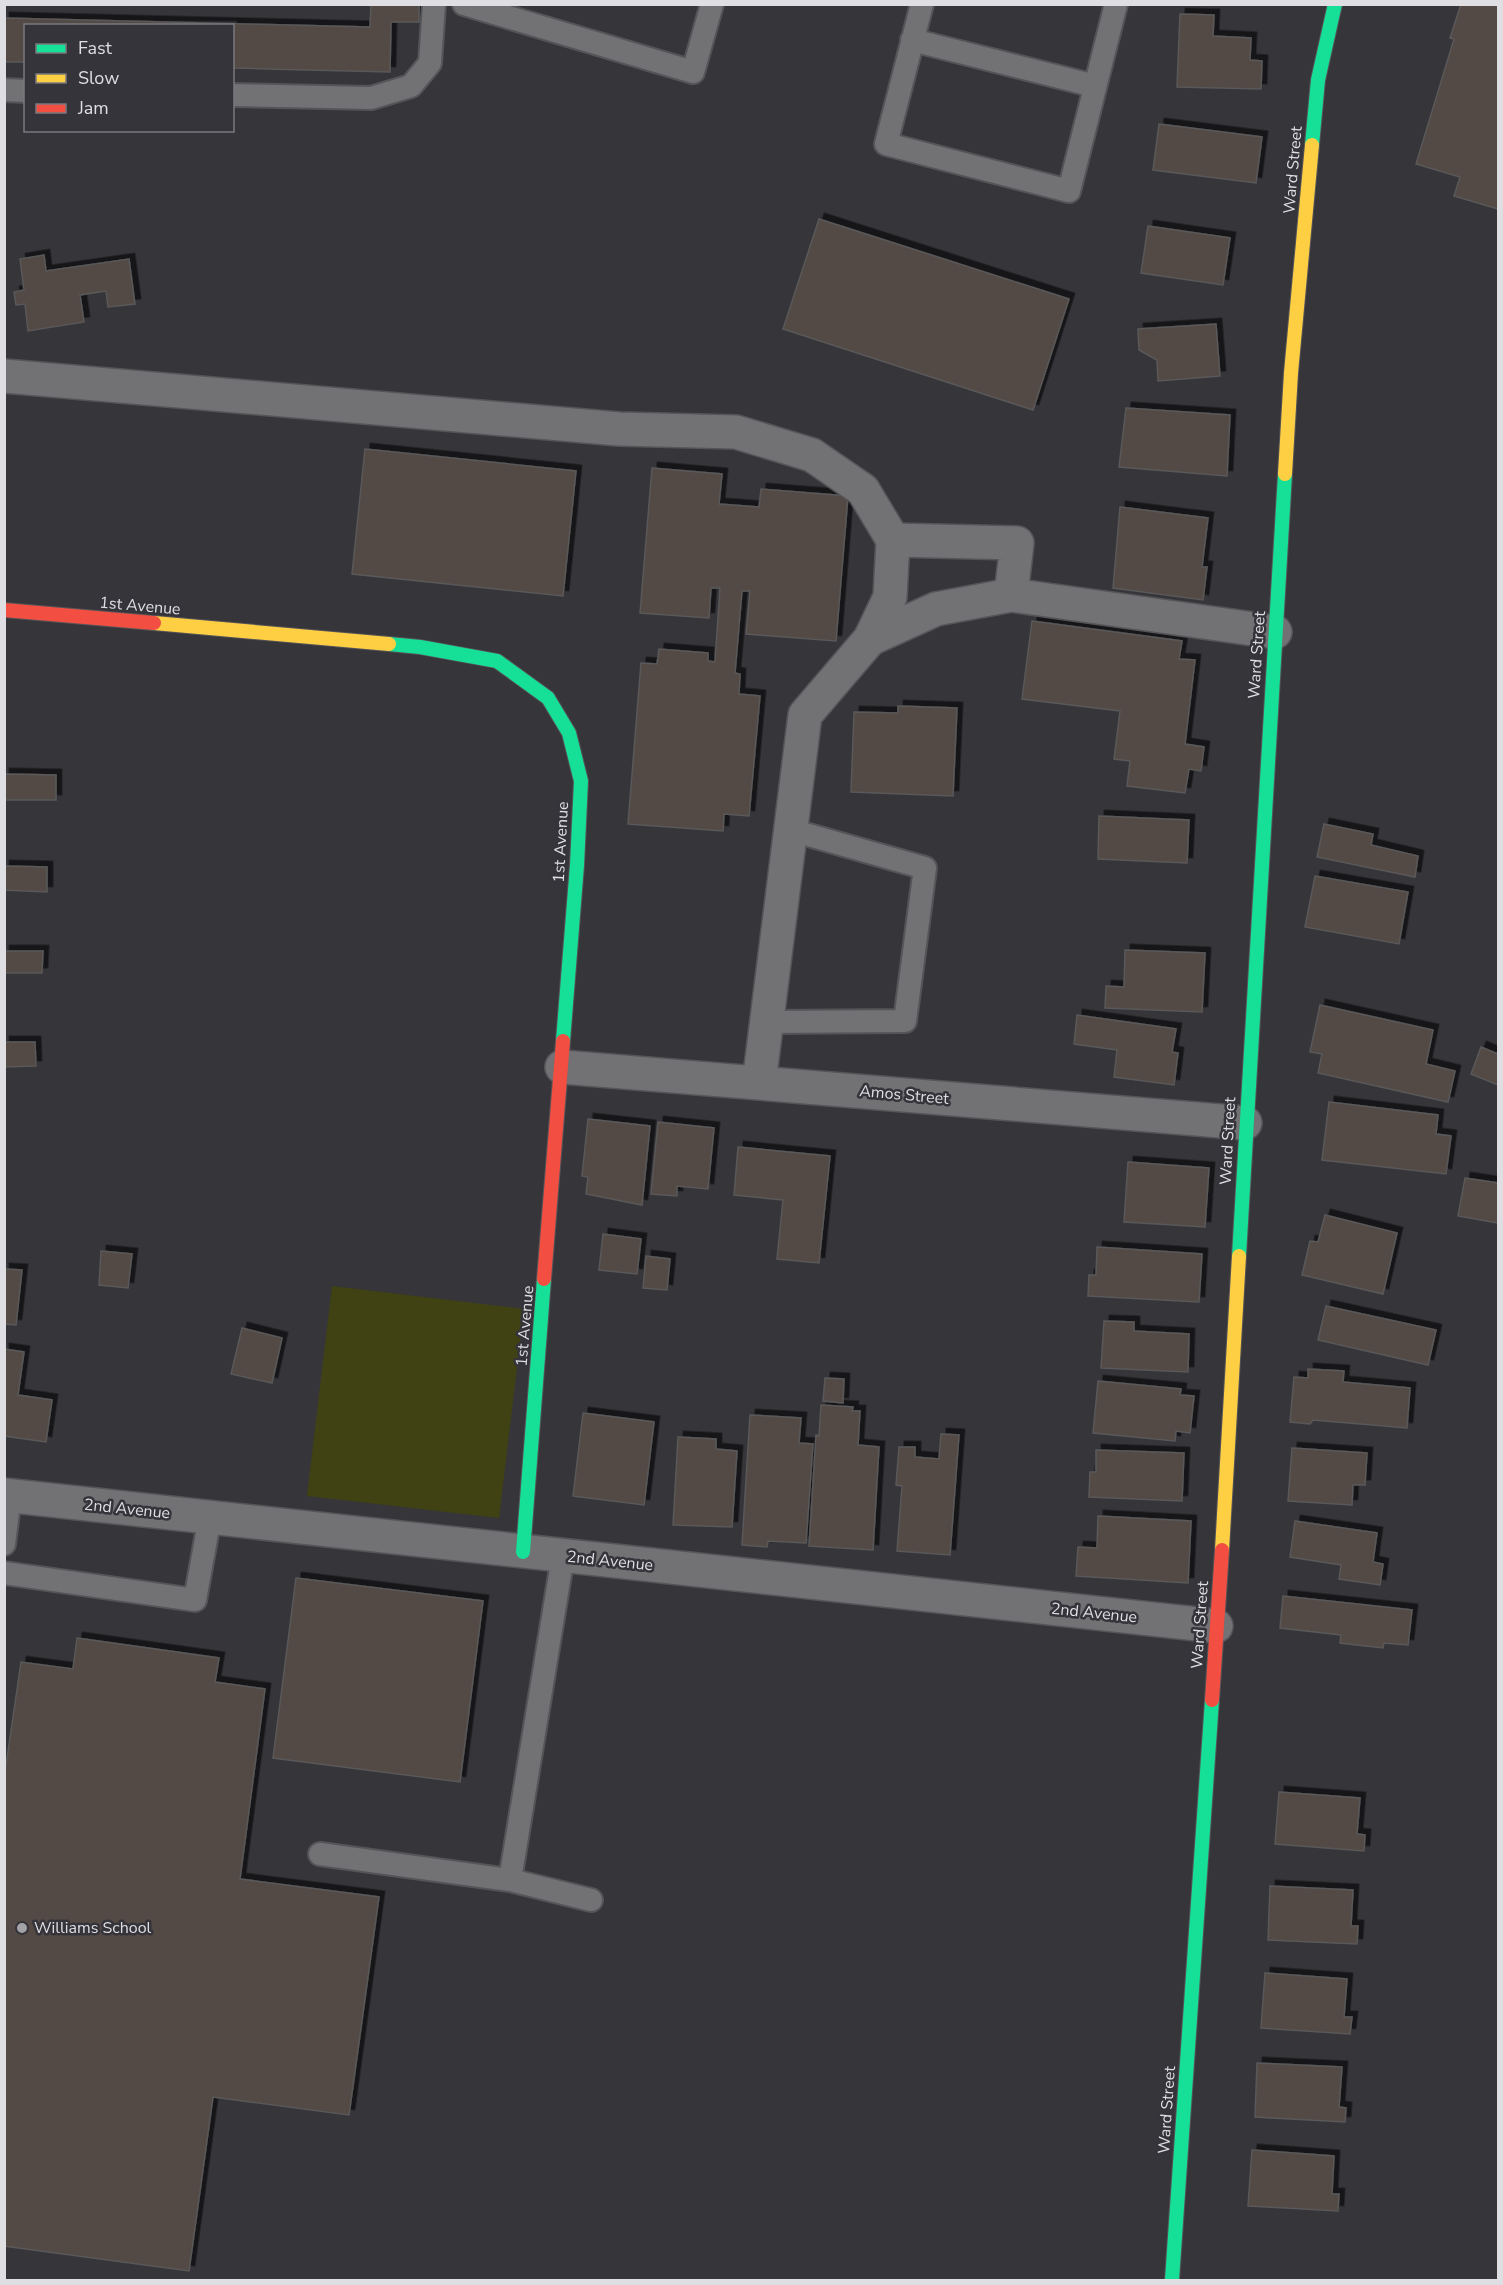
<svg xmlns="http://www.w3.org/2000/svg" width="1503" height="2285" viewBox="0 0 1503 2285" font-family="'Nunito Sans',sans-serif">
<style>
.green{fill:#404214}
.building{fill:#524a44;stroke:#5a5859;stroke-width:1.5;filter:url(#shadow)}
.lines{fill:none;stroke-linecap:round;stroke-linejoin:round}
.lane-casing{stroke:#555458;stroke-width:26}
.street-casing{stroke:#555458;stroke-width:36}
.fast-casing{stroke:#555458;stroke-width:16}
.slow-casing{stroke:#555458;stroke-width:16}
.jam-casing{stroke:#555458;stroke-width:16}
.lane{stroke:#727174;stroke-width:22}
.street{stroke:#727174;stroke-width:33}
.fast{stroke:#16e098;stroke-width:14}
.slow{stroke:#ffcf43;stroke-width:14}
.jam{stroke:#f24e42;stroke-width:14}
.poi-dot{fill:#a4a4a8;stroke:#35343b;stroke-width:2}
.labels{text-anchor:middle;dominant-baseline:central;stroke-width:5;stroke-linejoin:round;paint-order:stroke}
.street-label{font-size:16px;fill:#dfdfe3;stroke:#35343b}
.poi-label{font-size:16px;fill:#dfdfe3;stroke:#35343b;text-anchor:start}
</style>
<defs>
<filter id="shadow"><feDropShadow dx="5.5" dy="-5.5" stdDeviation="0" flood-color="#0009"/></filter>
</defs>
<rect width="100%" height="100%" fill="#36353a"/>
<!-- green -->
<path class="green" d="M332,1286L524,1309L499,1518L307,1496Z"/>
<!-- building -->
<path class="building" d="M371,4H419V22H391L390,72L232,68V26H26V62H4V18L370,27Z
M1461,4H1498V209L1454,196L1460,177L1416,164L1454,39L1450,38Z
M1180,14L1214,15L1213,36L1251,38L1250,60L1262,61L1261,89L1177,87Z
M1159,124L1262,137L1256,183L1153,170Z
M819,219L1069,299L1033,410L783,329Z
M1148,226L1230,238L1223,285L1141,273Z
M44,255L46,271L129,259L135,304L108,307L106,291L80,295L84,322L28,331L25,304L16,305L14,292L24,290L20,259Z
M1216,324L1220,376L1158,381L1157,360L1139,350L1138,329Z
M1126,408L1230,415L1227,476L1119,467Z
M365,449L576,471L563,596L352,574Z
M652,468L722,474L719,504L759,507L761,489L848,496L836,641L746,634L750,591H742L735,673L740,674L739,694L760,696L749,816L724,814L723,831L628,824L641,663L657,664L659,649L708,653V661L715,662L720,588H711L709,618L640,613Z
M1120,507L1208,518L1202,567H1207L1203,600L1113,588Z
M1032,621L1182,641L1179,659L1195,660L1185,744L1204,747L1201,771L1189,769L1185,793L1127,786L1130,761L1114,759L1120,711L1022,699Z
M898,706L957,708L953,796L851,792L854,712L898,713Z
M4,774L56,775V800H4Z
M1099,816L1189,820L1187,863L1098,859Z
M1324,824L1373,834L1371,845L1418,856L1415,877L1317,857Z
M4,866L47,867V892L4,890Z
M1315,876L1408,892L1399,944L1305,927Z
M1125,950L1205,953L1202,1012L1105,1008L1106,986L1124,987Z
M4,951H43L42,973H4Z
M1320,1005L1433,1030L1426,1064L1455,1071L1448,1102L1318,1073L1322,1054L1310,1052Z
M1077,1015L1176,1029L1172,1052L1178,1053L1174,1085L1114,1077L1117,1050L1074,1044Z
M4,1042H35L36,1066L4,1067Z
M1481,1047L1498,1054V1085L1471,1074Z
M1329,1102L1438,1115L1436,1134L1451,1136L1446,1174L1322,1160Z
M588,1119L650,1126L642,1205L586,1194L588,1177L582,1176Z
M658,1122L714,1128L708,1189L677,1186V1196L651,1194Z
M738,1147L830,1156L819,1263L777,1259L783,1200L734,1195Z
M1128,1162L1209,1168L1205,1227L1124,1222Z
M1465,1178L1498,1183V1223L1458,1216Z
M1325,1215L1397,1233L1383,1294L1302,1275L1310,1241L1318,1242Z
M603,1234L641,1239L637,1274L599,1270Z
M1097,1247L1202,1254L1199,1302L1088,1296L1089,1275H1096Z
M101,1251L132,1254L128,1288L99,1285Z
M646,1256L670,1259L667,1290L643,1288Z
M4,1269L22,1270L16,1325L4,1324Z
M1326,1306L1436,1330L1428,1365L1318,1340Z
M1104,1321L1134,1322V1331L1189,1334L1188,1372L1101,1368Z
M242,1328L282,1338L272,1383L231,1374Z
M4,1349L24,1352L18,1395L52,1400L46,1442L4,1436Z
M1308,1369L1344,1371L1343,1382L1410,1388L1407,1428L1313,1420L1310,1424L1290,1422L1294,1377L1308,1378Z
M825,1378L844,1379L843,1403L823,1401Z
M1098,1381L1181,1389L1180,1395L1194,1396L1190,1433L1176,1431L1175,1441L1093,1433Z
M821,1405L853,1407L852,1411H860L858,1445L879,1447L873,1550L809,1546L816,1435L819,1436Z
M583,1413L654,1422L644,1505L573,1496Z
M750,1415L801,1418L799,1443L813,1444L806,1543L768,1541L767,1547L742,1545Z
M941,1434L959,1435L950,1555L897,1551L902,1486L896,1485L899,1447H915V1457L939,1459Z
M678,1437L716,1439V1449L737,1451L732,1527L673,1525Z
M1292,1448L1367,1453L1365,1485H1353L1352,1505L1288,1501Z
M1096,1450L1184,1453L1182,1501L1089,1497L1090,1472H1096Z
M1098,1516L1191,1521L1188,1583L1076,1576L1078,1547L1097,1548Z
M1295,1521L1377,1533L1373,1562L1383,1564L1380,1585L1339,1579L1341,1565L1290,1557Z
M296,1578L483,1601L460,1782L273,1758Z
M1283,1596L1412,1610L1408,1645L1384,1643L1383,1648L1340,1643L1341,1635L1280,1628Z
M77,1638L219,1658L215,1682L265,1689L240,1879L379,1897L349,2115L213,2097L189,2271L4,2246V1779L21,1662L73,1669Z
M1279,1792L1360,1798L1357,1834L1365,1835L1364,1851L1275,1844Z
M1270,1886L1353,1890L1351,1926H1358L1357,1944L1268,1940Z
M1265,1973L1347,1979L1344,2017H1352L1350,2034L1261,2028Z
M1257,2063L1342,2067L1339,2107L1346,2108L1345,2122L1255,2117Z
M1252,2150L1334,2156L1332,2194H1339L1338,2211L1248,2206Z"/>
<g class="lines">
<!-- lane casing -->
<g class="lane-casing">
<path id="lane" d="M464,4L693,72L712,4
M922,4L886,144L1069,191L1116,4
M912,40L1095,86
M4,90L26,91
M232,95L371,98L411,86L430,63L434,4
M767,1022L905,1021L925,868L791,830
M4,1544L10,1496
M4,1573L195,1600L210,1517
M320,1854L510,1880L563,1556
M510,1880L591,1900"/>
</g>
<!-- street casing -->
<g class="street-casing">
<path id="street" d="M4,376L619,429L736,432L812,455L863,490L893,540L890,597L870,639
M893,540L1017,543L1011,595
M562,1067L1245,1123
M759,1083L805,715L870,639L936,609L1011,595L1275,632
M4,1495L1216,1626"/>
</g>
<!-- fast casing -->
<g class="fast-casing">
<path id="fast" d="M1312,145L1318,80L1335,4
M389,644L420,647L497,661L548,698L569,733L581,781L577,865L563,1041
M1239,1256L1285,474
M523,1552L544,1279
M1172,2280L1212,1700"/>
</g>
<!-- slow casing -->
<g class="slow-casing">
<path id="slow" d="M1285,474L1291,373L1312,145
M154,623L389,644
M1222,1550L1239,1256"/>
</g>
<!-- jam casing -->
<g class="jam-casing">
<path id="jam" d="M4,610L154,623
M544,1279L563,1041
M1212,1700L1222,1550"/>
</g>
<!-- lane -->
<use href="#lane" class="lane"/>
<!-- street -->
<use href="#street" class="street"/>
<!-- fast -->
<use href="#fast" class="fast"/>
<!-- slow -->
<use href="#slow" class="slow"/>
<!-- jam -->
<use href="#jam" class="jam"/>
</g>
<!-- markers -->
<circle class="poi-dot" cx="22" cy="1928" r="6"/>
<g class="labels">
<!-- street labels -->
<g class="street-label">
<text transform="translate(1293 170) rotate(-85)">Ward Street</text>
<text transform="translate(140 606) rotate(5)">1st Avenue</text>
<text transform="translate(1257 655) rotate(-86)">Ward Street</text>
<text transform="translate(561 842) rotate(-87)">1st Avenue</text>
<text transform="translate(904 1095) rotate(5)">Amos Street</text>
<text transform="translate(1228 1141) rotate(-87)">Ward Street</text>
<text transform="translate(525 1326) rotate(-85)">1st Avenue</text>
<text transform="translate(127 1509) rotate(6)">2nd Avenue</text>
<text transform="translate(610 1561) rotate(6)">2nd Avenue</text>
<text transform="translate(1094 1613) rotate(6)">2nd Avenue</text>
<text transform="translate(1200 1625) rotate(-86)">Ward Street</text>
<text transform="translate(1167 2110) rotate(-86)">Ward Street</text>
</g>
<!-- poi labels -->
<g class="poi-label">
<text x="34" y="1928">Williams School</text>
</g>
</g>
<!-- border -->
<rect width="1503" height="2285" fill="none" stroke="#dfdfe3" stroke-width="12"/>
<!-- legend -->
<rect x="24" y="24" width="210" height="108" fill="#35343b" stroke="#79787e" stroke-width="1.5"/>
<rect x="36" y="44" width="30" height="9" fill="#16e098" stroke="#79787e" stroke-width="1.5"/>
<text x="78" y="54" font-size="18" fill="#dfdfe3">Fast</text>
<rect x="36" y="74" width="30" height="9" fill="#ffcf43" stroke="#79787e" stroke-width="1.5"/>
<text x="78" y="84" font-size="18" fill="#dfdfe3">Slow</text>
<rect x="36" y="104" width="30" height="9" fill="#f24e42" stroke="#79787e" stroke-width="1.5"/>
<text x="78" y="114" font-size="18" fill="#dfdfe3">Jam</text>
</svg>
